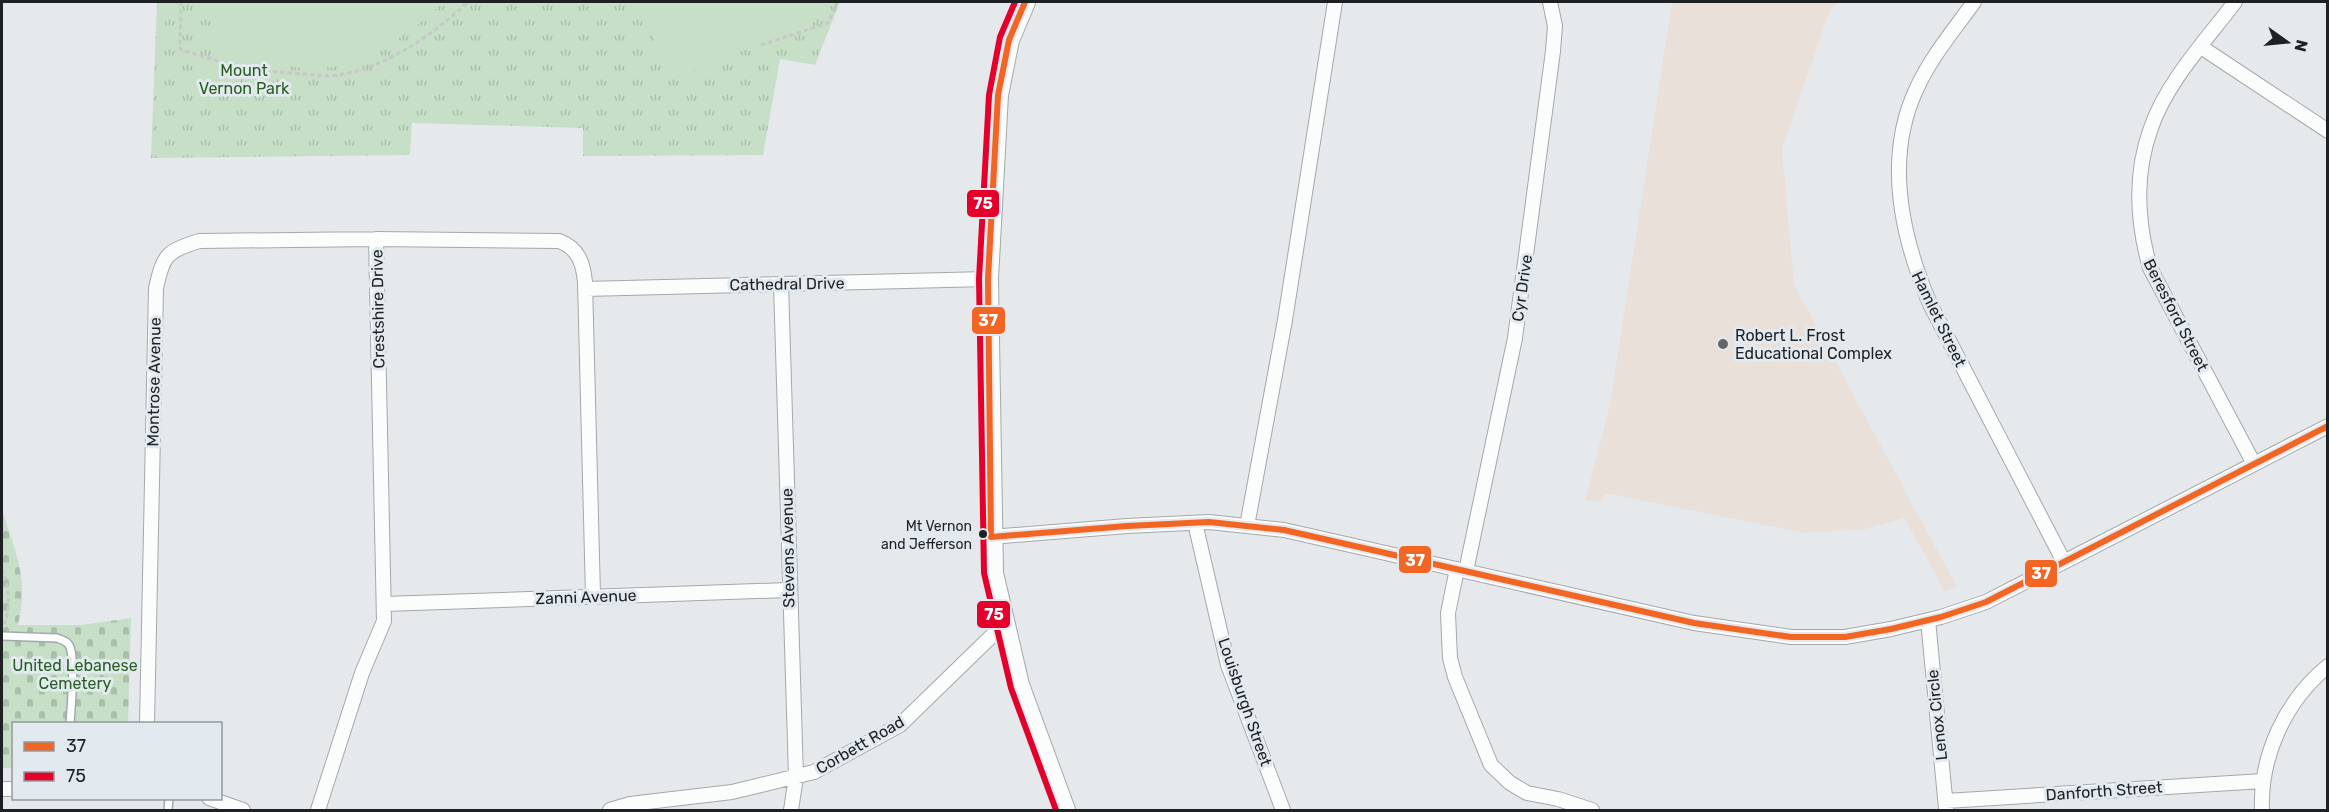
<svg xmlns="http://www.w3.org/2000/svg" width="2329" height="812" viewBox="0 0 2329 812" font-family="Rubik,sans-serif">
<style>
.education{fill:#e9e1d9}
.cemetery{fill:url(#cemetery-stones)}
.park{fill:url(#park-tufts)}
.garden{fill:#c6dfc6}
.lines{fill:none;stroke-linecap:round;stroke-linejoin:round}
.lane-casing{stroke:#a5a8ab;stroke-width:10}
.street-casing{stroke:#a5a8ab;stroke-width:16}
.secondary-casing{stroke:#a5a8ab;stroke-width:22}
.path{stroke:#c6c8c9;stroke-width:3;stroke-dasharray:4.5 3;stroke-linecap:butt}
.lane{stroke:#fbfcfc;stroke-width:7}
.street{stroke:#fbfcfc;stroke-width:14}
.secondary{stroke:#fbfcfc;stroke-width:20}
.bus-1-casing{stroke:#e2e9ef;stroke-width:10}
.bus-2-casing{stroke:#e2e9ef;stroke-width:10}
.bus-1{stroke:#f26522;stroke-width:6}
.bus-2{stroke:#e4002b;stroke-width:6}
.poi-dot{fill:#646769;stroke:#e2e9ef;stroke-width:2}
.bus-dot{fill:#1e2123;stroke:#e2e9ef;stroke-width:2}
.labels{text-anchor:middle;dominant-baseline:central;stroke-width:6;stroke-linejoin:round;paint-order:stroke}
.bus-label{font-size:14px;fill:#1e2123;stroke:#e2e9ef;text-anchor:end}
.park-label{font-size:16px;fill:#275e20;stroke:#e2e9ef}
.street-label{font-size:16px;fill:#1e2123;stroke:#e2e9ef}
.poi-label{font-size:16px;fill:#1e2123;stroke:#e2e9ef;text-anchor:start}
.line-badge{stroke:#e2e9ef;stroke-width:2}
.badge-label{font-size:16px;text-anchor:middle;font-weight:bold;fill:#fff}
</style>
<defs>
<pattern id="cemetery-stones" width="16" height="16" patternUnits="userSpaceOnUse" patternTransform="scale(1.5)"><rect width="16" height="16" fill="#c6dfc6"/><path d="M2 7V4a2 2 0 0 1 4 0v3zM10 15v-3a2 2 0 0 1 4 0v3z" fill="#aabfaa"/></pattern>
<pattern id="park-tufts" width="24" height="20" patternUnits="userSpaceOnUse" patternTransform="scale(1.5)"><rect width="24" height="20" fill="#c6dfc6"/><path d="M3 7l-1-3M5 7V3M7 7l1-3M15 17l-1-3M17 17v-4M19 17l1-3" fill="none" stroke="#aabfaa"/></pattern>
</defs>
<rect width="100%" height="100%" fill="#e5e9ec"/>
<!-- education -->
<path class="education" d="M1672,2H1838L1829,13L1782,149L1794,284L1957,587L1945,592L1904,518L1866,529L1805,533L1605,493L1602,503L1585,500L1610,404Z"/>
<!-- cemetery -->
<path class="cemetery" d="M2,510C16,554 29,578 18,625H81L131,618L128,723L14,724L13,768H2Z"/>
<!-- park -->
<path class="park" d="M157,2H840L815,65L780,59L763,155L583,156V128L412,123L410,155L151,158Z"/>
<!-- garden -->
<path class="garden" d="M215,2H444C418,27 368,64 330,67C293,70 253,62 217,53Z
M645,2H819L814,22L665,82Z"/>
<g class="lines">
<!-- lane casing -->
<g class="lane-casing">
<path id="lane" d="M2,636L57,638C62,640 67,641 69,645C76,657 71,708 70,724
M168,810L169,798"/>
</g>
<!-- street casing -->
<g class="street-casing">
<path id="street" d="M1974,2C1954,30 1930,58 1916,90C1884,159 1902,238 1930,304L2064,562
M2235,2C2207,39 2166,83 2151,128C2134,174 2137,222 2150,268L2254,464
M2201,47L2328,131
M781,284L796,777L791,810
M585,289L988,279
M1195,523L1228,665L1283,810
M1247,526L1285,320L1335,2
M991,537L1127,526L1209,522L1284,530L1694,623L1791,637H1845L1891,629L1941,617L1986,602L2328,426
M1457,569L1448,613L1450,658L1455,677L1491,765L1510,783L1527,793L1558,799L1592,810
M1466,571L1515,338L1553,51L1555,26L1550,2
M384,604L789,590
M1928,620L1946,808
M147,724L156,288C164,254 166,252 199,241L376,239
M2,789H14
M209,798L243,810
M1946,801L2263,781
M318,810L362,673L384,621L376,239L559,241C578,248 583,262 585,282L593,596
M610,810L630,804L732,792L814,772L900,725L1004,624
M2262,810C2260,756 2285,701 2328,666"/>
</g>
<!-- secondary casing -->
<g class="secondary-casing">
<path id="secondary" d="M1025,2L1009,40L998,95L988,279L993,573L1019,685L1065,810"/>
</g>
<!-- path -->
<path class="path" d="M181,2L180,49C219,63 259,71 301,74C313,74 326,77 338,75C388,67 432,35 468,2
M761,45L828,23L837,2
M2,569C9,587 11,606 4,624"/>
<!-- lane -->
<use href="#lane" class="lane"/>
<!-- street -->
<use href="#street" class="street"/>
<!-- secondary -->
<use href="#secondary" class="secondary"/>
<!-- bus-1 casing -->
<g class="bus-1-casing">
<path id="bus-1" d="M1025,2L1009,40L998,95L988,279L991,537L1127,526L1209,522L1284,530L1694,623L1791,637H1845L1891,629L1941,617L1986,602L2328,426"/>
</g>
<!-- bus-2 casing -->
<g class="bus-2-casing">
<path id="bus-2" d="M1015,2L1000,37L989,95L979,279L984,573L1011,688L1056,810"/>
</g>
<!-- bus-1 -->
<use href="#bus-1" class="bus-1"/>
<!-- bus-2 -->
<use href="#bus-2" class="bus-2"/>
</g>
<!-- markers -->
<circle class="poi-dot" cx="1723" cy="344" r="6"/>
<circle class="bus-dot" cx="983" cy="534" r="5"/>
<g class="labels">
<!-- bus labels -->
<g class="bus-label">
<text x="972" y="526">Mt Vernon<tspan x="972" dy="18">and Jefferson</tspan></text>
</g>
<!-- park labels -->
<g class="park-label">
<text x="244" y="70">Mount<tspan x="244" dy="18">Vernon Park</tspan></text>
<text x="75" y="665">United Lebanese<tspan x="75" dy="18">Cemetery</tspan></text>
</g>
<!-- street labels -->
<g class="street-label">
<text transform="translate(787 284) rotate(-1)">Cathedral Drive</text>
<text transform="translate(1522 288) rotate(-82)">Cyr Drive</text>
<text transform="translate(378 309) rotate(-91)">Crestshire Drive</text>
<text transform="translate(2176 315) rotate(63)">Beresford Street</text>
<text transform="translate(1939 319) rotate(64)">Hamlet Street</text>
<text transform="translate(154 382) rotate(-89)">Montrose Avenue</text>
<text transform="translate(788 548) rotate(-91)">Stevens Avenue</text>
<text transform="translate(586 597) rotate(-2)">Zanni Avenue</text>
<text transform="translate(1245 702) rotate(71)">Louisburgh Street</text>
<text transform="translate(1937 715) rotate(-96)">Lenox Circle</text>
<text transform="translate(860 745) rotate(-30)">Corbett Road</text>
<text transform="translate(2104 791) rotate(-4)">Danforth Street</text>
</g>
<!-- poi labels -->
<g class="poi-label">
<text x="1735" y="335">Robert L. Frost<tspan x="1735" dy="18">Educational Complex</tspan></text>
</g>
</g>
<g class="line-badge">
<rect x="966" y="189" width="34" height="29" rx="6" fill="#e4002b"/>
<rect x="971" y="306" width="35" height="29" rx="6" fill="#f26522"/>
<rect x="1398" y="545" width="34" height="29" rx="6" fill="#f26522"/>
<rect x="2024" y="559" width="34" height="29" rx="6" fill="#f26522"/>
<rect x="976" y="600" width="35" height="29" rx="6" fill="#e4002b"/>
</g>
<g class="badge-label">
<text x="983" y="209">75</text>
<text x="988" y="326">37</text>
<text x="1415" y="566">37</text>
<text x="2041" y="579">37</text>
<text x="994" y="620">75</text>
</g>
<!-- border -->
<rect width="2329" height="812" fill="none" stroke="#1e2123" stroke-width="6"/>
<!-- legend -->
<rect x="12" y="722" width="210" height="78" fill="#e2e9ef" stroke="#94999d" stroke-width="1.5"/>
<rect x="24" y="742" width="30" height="9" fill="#f26522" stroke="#94999d" stroke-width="1.5"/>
<text x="66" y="752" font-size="18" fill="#1e2123">37</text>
<rect x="24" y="772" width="30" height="9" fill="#e4002b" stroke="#94999d" stroke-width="1.5"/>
<text x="66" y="782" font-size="18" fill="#1e2123">75</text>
<!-- north arrow -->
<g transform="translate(2287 42) rotate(105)" stroke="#e2e9ef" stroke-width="4.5" paint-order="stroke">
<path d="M0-4.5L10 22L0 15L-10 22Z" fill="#1e2123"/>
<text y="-9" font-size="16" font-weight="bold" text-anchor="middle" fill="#1e2123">N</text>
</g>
</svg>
